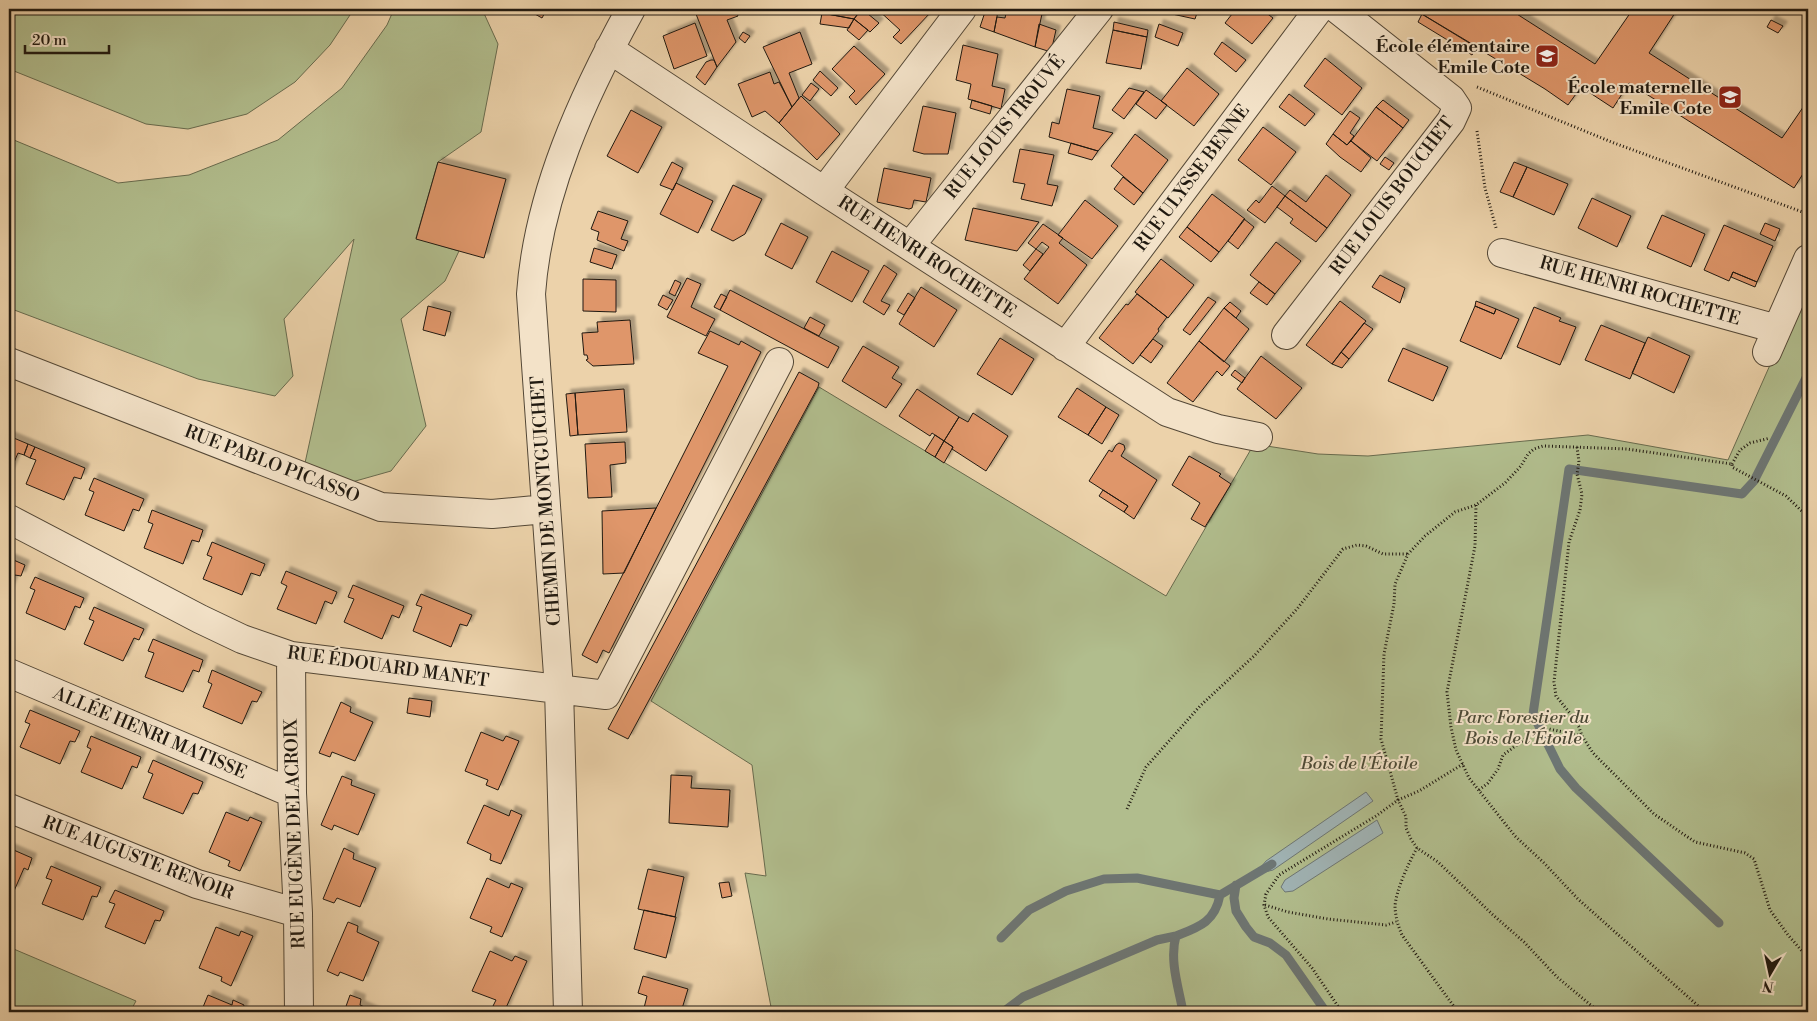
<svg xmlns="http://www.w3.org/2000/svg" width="1817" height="1021" viewBox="0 0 1817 1021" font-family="'Libre Bodoni',serif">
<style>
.green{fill:#b1bd8d;stroke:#686b4e}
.water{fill:#a0b4b6;stroke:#6d7674}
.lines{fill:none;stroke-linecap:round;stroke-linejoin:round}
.stream{stroke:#6d7674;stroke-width:9}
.building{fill:#df966b;stroke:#201910;filter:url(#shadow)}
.minor-casing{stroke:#534736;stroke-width:30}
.path{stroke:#201910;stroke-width:3;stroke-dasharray:1 2.5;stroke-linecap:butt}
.minor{stroke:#f3e2c8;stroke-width:28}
.labels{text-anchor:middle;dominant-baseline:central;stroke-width:4;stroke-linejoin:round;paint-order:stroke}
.poi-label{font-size:18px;font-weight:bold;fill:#201910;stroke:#f3e2c8;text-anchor:end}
.street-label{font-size:18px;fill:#201910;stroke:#f3e2c8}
.park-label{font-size:18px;font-style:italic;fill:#4c4a36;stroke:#f3e2c8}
</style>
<defs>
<filter id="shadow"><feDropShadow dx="4.5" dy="-4.5" stdDeviation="1" flood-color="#0004"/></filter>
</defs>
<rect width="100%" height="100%" fill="#ecd2aa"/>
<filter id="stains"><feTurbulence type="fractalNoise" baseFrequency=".004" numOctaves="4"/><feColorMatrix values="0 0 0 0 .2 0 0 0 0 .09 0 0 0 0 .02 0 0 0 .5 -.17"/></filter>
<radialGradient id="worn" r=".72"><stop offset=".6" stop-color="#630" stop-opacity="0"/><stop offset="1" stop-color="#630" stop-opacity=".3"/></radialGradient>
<!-- green -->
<path class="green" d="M9,9H354L330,45L295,82L247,114L188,129L146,124L9,69Z
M394,9H482L498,44L481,132L438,162L416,238L459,251L445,281L401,319L426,426L391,471L352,482L305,463L354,239L284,319L293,376L275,396L198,379L9,308V138L118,183L189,175L278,140L342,88L387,25Z
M1808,279V1012H772L745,873L766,876L752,765L651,701L819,387L1166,596L1254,444L1318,454L1368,456L1588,435L1728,460Z
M9,947L136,1001L130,1012H9Z"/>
<!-- water -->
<path class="water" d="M1366,792L1373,801L1273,870L1265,872L1261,867L1266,861Z
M1377,820L1383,833L1293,891L1285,892L1281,887L1285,880Z"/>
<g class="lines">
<!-- stream -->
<path class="stream" d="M1236,885L1234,898L1236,911L1246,927L1254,937L1270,943L1286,955L1326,1012
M1719,923L1576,788L1560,769L1533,714L1569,469L1742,494L1754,481L1808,374
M1001,938L1029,910L1066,891L1104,879L1137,878L1220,895
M1003,1012L1023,997L1157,940L1176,936
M1183,1012C1179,989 1169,960 1176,936C1199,927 1215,922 1220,895L1272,864"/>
</g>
<!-- building -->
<path class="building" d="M526,9H547L542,18Z
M694,9H735L738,16L727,20L736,42L717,67Z
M823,9H861L854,19L822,13Z
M862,9L879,23L870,32L854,19Z
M877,9H925L930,13L901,44L893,37L900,30Z
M986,9L998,11L994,32L980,27Z
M1007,9H1043L1035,47L994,32L997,17L1005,18Z
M1163,9H1202L1201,14L1197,13L1195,19L1163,12Z
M1236,9H1261L1273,18L1252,44L1225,23Z
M1419,9H1509L1595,64L1633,9H1669L1675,13L1649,53L1782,138L1808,100V166L1794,188L1629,83L1613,108L1581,87L1568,105L1545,89L1420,13L1421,10Z
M822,13L854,19L849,28L820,24Z
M1422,14L1477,47L1472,55L1418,22Z
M854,19L868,30L859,40L847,30Z
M1771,20L1783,26L1778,33L1767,27Z
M1114,22L1148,30L1147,37L1113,30Z
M695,23L707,56L674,69L663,36Z
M1039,24L1056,30L1051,52L1035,47Z
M1159,24L1183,33L1178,46L1155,37Z
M1113,30L1147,37L1141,69L1106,63Z
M743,32L750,36L745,43L739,38Z
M800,32L812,64L789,73L799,98L792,107L763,47Z
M1222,42L1246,60L1236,72L1214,54Z
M963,45L998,54L992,86L1005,89L1001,109L968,99L971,84L956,80Z
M854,46L885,74L856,105L849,97L855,91L832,69Z
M1325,58L1362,88L1342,115L1304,86Z
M711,60H714L717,67L705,85L696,77L706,62Z
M1187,68L1219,94L1194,126L1161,101Z
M820,71L838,88L831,96L813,80Z
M770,72L774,84L779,82L792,107L779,123L765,111L752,117L738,84Z
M811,83L819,89L810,101L802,95Z
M1129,88L1144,92L1124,119L1112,110Z
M1067,89L1100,96L1093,128L1113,133L1098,151L1049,137L1052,122L1059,124Z
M1146,90L1167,105L1156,119L1136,104Z
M1289,94L1315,114L1305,126L1279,107Z
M801,96L840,134L817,160L779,123Z
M972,100L992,106L990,114L970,108Z
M1383,100L1409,120L1403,128L1376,107Z
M923,106L956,113L948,154H924L913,151Z
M1376,107L1403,128L1377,161L1351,141Z
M631,110L662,127L638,173L607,156Z
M1350,111L1360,118L1350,133L1354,136L1347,145L1333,134Z
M1263,127L1296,152L1271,185L1238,160Z
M1135,134L1168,160L1143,193L1111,166Z
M1333,134L1347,145L1351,141L1371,158L1361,172L1340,157L1326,144Z
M1071,143L1098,151L1092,160L1068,153Z
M1020,149L1054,155L1047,184L1058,186L1052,206L1021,199L1025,184L1013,182Z
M1385,157L1394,163L1389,170L1380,164Z
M438,162L506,179L484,258L416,239Z
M672,162L683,168L673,190L660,185Z
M1514,162L1527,167L1513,197L1500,192Z
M1527,167L1568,184L1554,215L1513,197Z
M884,168L931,178L926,202L914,200L912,208L909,209L877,202Z
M1326,175L1351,195L1327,228L1285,196L1290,190L1306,202Z
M1123,177L1143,193L1134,205L1114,189Z
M676,183L713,201L698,233L660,214Z
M733,185L762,199L745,234L733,241L711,230Z
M1272,186L1285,196L1265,223L1247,210L1256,200L1259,203Z
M1212,194L1245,219L1219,252L1187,227Z
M1285,196L1327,228L1316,242L1290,223L1293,219L1277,207Z
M1592,198L1631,216L1617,247L1578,228Z
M1085,200L1118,226L1092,259L1058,235Z
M973,208L1039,222L1017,251L965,240Z
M598,211L628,221L621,239L628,241L624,251L597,240L599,232L591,229Z
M1662,215L1705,234L1691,267L1647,248Z
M1244,219L1254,227L1238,249L1228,241Z
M781,223L808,237L792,269L765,255Z
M1765,223L1780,229L1775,241L1760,234Z
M1043,224L1063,238L1059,243L1087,265L1058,304L1024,279L1049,247L1042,242L1036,249L1028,243Z
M1724,225L1773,246L1757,282L1733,272L1729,281L1704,270Z
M1187,227L1219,252L1211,262L1179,237Z
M1276,242L1301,261L1275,294L1250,275Z
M594,248L617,255L612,269L590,262Z
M1036,249L1043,254L1030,271L1023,265Z
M832,251L869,271L852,302L816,282Z
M1161,259L1194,285L1168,318L1135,292Z
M884,265L897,274L881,301L890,305L884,315L863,302Z
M1733,272L1757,282L1755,287L1731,277Z
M1380,275L1405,288L1400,303L1372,287Z
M687,278L701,284L691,307L715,319L706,336L667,317Z
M583,279L616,280V312L583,311Z
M675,280L681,283L675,296L669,293Z
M1259,282L1275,294L1267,305L1250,293Z
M921,287L957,310L934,347L899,324Z
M730,290L839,347L828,368L720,310Z
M908,293L915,298L904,315L897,311Z
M721,294L727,297L720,310L714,307Z
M1137,294L1167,317L1158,329L1159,331L1133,364L1099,338L1126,304L1128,305Z
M663,295L673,300L667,310L658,305Z
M1208,297L1216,302L1190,335L1183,330Z
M1340,301L1366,321L1332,364L1306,345Z
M1476,301L1496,309L1494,314L1475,306Z
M1230,302L1241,311L1236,318L1224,308Z
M428,306L451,312L445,336L423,330Z
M1475,306L1494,314L1496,309L1519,319L1501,359L1460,341Z
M1534,307L1561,318L1559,321L1576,327L1560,365L1517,347Z
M1224,308L1249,329L1224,362L1199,341Z
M810,317L825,325L819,336L804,328Z
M630,320L634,364L593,366L586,360L588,359L587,355H584L582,333L598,332L597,322Z
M1364,323L1373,329L1349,359L1341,352Z
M1601,325L1645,343L1630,379L1585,360Z
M710,331L739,345L741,341L761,352L609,653L603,650L597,663L582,655L728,366L698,353Z
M1648,337L1690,356L1674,393L1632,373Z
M1000,338L1034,359L1012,395L977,374Z
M1153,339L1163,346L1151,363L1140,355Z
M1199,341L1230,366L1222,376L1217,371L1193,402L1167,383Z
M863,346L899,367L892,378L902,384L886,408L842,381Z
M1403,348L1448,367L1433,401L1388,381Z
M1341,352L1349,359L1342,368L1332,364Z
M1261,356L1302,388L1276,419L1237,389Z
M1235,370L1245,378L1242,383L1231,375Z
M799,372L819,383L818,387L628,739L608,729Z
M1077,388L1106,407L1088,435L1058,417Z
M624,389L627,432L578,435L575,393Z
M917,389L959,417L944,441L932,433L930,436L899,416Z
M575,393L578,435L570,436L566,394Z
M1106,407L1119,415L1102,444L1088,435Z
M973,413L1008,436L986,471L952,449L953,447L944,441L959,417L968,422Z
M935,435L944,441L935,457L925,451Z
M9,436L28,444L24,455L18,453L9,474Z
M944,441L953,447L944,463L935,457Z
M625,442L626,463L610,465L612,497L588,498L585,444Z
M1119,443L1124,445L1125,449L1121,456L1157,480L1134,519L1124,512L1128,506L1089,481L1109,450L1112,452L1116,445Z
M28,444L35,447L30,458L24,455Z
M35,447L85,468L81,479L74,477L64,500L26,484L36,460L30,458Z
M1189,456L1221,474L1219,476L1231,484L1205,527L1191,519L1200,503L1172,485Z
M94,478L144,499L139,511L133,509L124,531L85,515L94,492L89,490Z
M1103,490L1128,506L1124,512L1099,496Z
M656,508L624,573L603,574L602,511Z
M152,510L203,530L199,542L192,540L183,564L144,548L153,524L148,522Z
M212,542L265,564L260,576L251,573L242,595L203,579L212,557L207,555Z
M9,558L25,565L21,576L15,575L9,591Z
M286,571L337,592L332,604L325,601L316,624L277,609L287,586L281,583Z
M35,577L84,598L80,608L75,606L65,630L26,613L35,590L30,588Z
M353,585L404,606L399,618L392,615L382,639L344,622L354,599L348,597Z
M421,594L472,615L467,626L460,624L451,647L413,631L422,607L416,605Z
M94,607L144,629L139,640L134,638L123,661L84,644L94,621L89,619Z
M153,639L203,660L199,672L193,670L183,692L145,677L154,653L148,651Z
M212,670L262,692L257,702L252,701L242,724L203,707L212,684L208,682Z
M409,698L432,701L430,717L407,713Z
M341,702L351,707L350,712L373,722L355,761L332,752L330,757L319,753Z
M30,710L80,731L75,742L70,741L60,764L20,747L30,724L25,722Z
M481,732L503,741L506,736L519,741L498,790L486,785L488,780L465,771Z
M91,736L141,757L137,768L132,766L122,789L81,772L91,749L87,747Z
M153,760L203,782L198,794L193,793L183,814L143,798L153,774L148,772Z
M671,775L692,776L691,788L730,790L728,827L669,823Z
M342,776L352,780L351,785L375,794L358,835L334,825L332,830L321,825Z
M484,805L509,816L511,810L522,815L501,864L490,860L491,854L467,843Z
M226,812L248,821L250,817L262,822L240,871L228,866L230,861L209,852Z
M9,848L32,858L28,870L24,868L14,891L9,889Z
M344,848L354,853L353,859L376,868L360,907L337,898L334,903L323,899Z
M51,866L101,887L97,897L92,896L83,920L42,904L52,880L46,878Z
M648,869L684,877L675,917L638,909Z
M487,878L509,888L511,883L523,888L502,937L490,932L492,927L470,918Z
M729,882L732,896L722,898L719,883Z
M115,890L164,911L160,921L155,920L145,944L105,927L115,904L109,902Z
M644,910L676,917L666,958L634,949Z
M348,922L358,926L357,932L379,942L363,981L340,972L338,976L327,971Z
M216,927L239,936L241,931L253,936L231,986L221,981L222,977L199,968Z
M490,951L512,961L515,956L527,961L505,1010L493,1006L496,1000L472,991Z
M643,976L688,989L681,1012H658L644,1008L647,996L638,993Z
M208,995L232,1005L233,1000L244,1005L242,1012H201Z
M350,995L361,999L360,1005L376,1012H344Z"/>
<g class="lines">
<!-- minor casing -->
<g class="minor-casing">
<path id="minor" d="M609,49L824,191L1167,412L1218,429L1258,437
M824,191L962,9
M910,246L1099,9
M1502,253L1777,329
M1286,335L1451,121L1457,108L1451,99L1337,9
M1065,347L1319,9
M1767,352L1808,259
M9,362L381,507L492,514L546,509
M9,519L200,619L242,639L291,656L606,695L779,362
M291,656L292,793L298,913L299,1012
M9,673L292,793
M9,808L197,884L298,913
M568,1012L559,689L531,294C538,194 583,96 631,9"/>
</g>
<!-- path -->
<path class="path" d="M1477,87L1614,143L1808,214
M1477,131L1485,188L1496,228
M1577,447L1579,462L1577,474L1582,494L1580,510L1569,542L1554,682L1556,696L1573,717L1579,727L1582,736L1593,753L1654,814L1695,842L1745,853L1754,859L1770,910L1788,935L1808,958
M1732,464L1740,450L1750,443L1770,438
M1476,505L1475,546L1447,692L1451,727L1456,750L1469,778L1515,836L1544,863L1578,899L1705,1012
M1463,764L1419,791L1398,800L1406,817V828L1411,839L1417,848L1438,862L1492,914L1524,942L1557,977L1599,1012
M1479,790L1488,783L1498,769L1503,755L1536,731L1549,729L1582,736
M1127,809L1146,767L1200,706L1254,656L1297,609L1343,549L1357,545L1366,546L1383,554H1408
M1417,848C1409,862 1395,892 1395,908C1396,918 1398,926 1402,935L1458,1012
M1265,905L1288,912L1328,919L1386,925L1396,922
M1342,1012L1312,968L1268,917L1264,905L1266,894L1279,875L1376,816L1398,800L1381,739L1384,654L1394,604L1395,584L1408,554L1425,536L1455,512L1476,505L1505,483L1521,466L1528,454L1534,449L1543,446L1627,449L1732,464V467L1786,496L1808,517"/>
<!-- minor -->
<use href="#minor" class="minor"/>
</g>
<!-- icons -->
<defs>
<g id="school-square" transform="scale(1.25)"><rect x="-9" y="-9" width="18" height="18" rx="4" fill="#8f2418" stroke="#f3e2c8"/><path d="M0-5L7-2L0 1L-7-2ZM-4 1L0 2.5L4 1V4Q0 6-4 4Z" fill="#fff"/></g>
</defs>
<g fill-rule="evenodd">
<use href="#school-square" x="1547" y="56"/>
<use href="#school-square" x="1730" y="97"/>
</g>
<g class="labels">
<!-- poi labels -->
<g class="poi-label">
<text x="1530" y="46">École élémentaire<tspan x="1530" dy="21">Emile Cote</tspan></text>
<text x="1712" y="87">École maternelle<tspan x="1712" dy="21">Emile Cote</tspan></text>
</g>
<!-- street labels -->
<g class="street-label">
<text transform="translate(1005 127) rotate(-51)">RUE LOUIS TROUVÉ</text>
<text transform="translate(1192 178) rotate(-53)">RUE ULYSSE BENNE</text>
<text transform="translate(1392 196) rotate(-53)">RUE LOUIS BOUCHET</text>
<text transform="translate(927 257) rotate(33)">RUE HENRI ROCHETTE</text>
<text transform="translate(1640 291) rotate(16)">RUE HENRI ROCHETTE</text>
<text transform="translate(272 464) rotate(21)">RUE PABLO PICASSO</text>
<text transform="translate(546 501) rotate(-94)">CHEMIN DE MONTGUICHET</text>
<text transform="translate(388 667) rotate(8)">RUE ÉDOUARD MANET</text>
<text transform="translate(150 733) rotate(23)">ALLÉE HENRI MATISSE</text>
<text transform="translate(295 834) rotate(-92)">RUE EUGÈNE DELACROIX</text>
<text transform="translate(138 858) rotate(21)">RUE AUGUSTE RENOIR</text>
</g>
<!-- park labels -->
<g class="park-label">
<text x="1523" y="717">Parc Forestier du<tspan x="1523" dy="21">Bois de l’Étoile</tspan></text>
<text x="1359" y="763">Bois de l'Étoile</text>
</g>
</g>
<!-- margin -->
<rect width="1817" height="1021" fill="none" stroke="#ecd2aa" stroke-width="30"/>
<rect x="10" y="10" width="1797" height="1001" fill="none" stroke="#201910" stroke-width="2.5"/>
<rect x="15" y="15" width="1787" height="991" fill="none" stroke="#201910"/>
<!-- north arrow -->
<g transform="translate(1770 974) rotate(189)" stroke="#f3e2c8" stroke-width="4" paint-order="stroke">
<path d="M0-4L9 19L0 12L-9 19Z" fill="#201910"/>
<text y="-8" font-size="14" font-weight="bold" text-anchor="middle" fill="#201910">N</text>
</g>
<!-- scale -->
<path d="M25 45v8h84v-8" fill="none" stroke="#201910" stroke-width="2.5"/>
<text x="32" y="45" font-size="15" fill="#201910" stroke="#f3e2c8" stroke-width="4" paint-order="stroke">20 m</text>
<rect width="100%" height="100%" filter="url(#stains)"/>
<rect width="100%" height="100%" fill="url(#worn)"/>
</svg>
